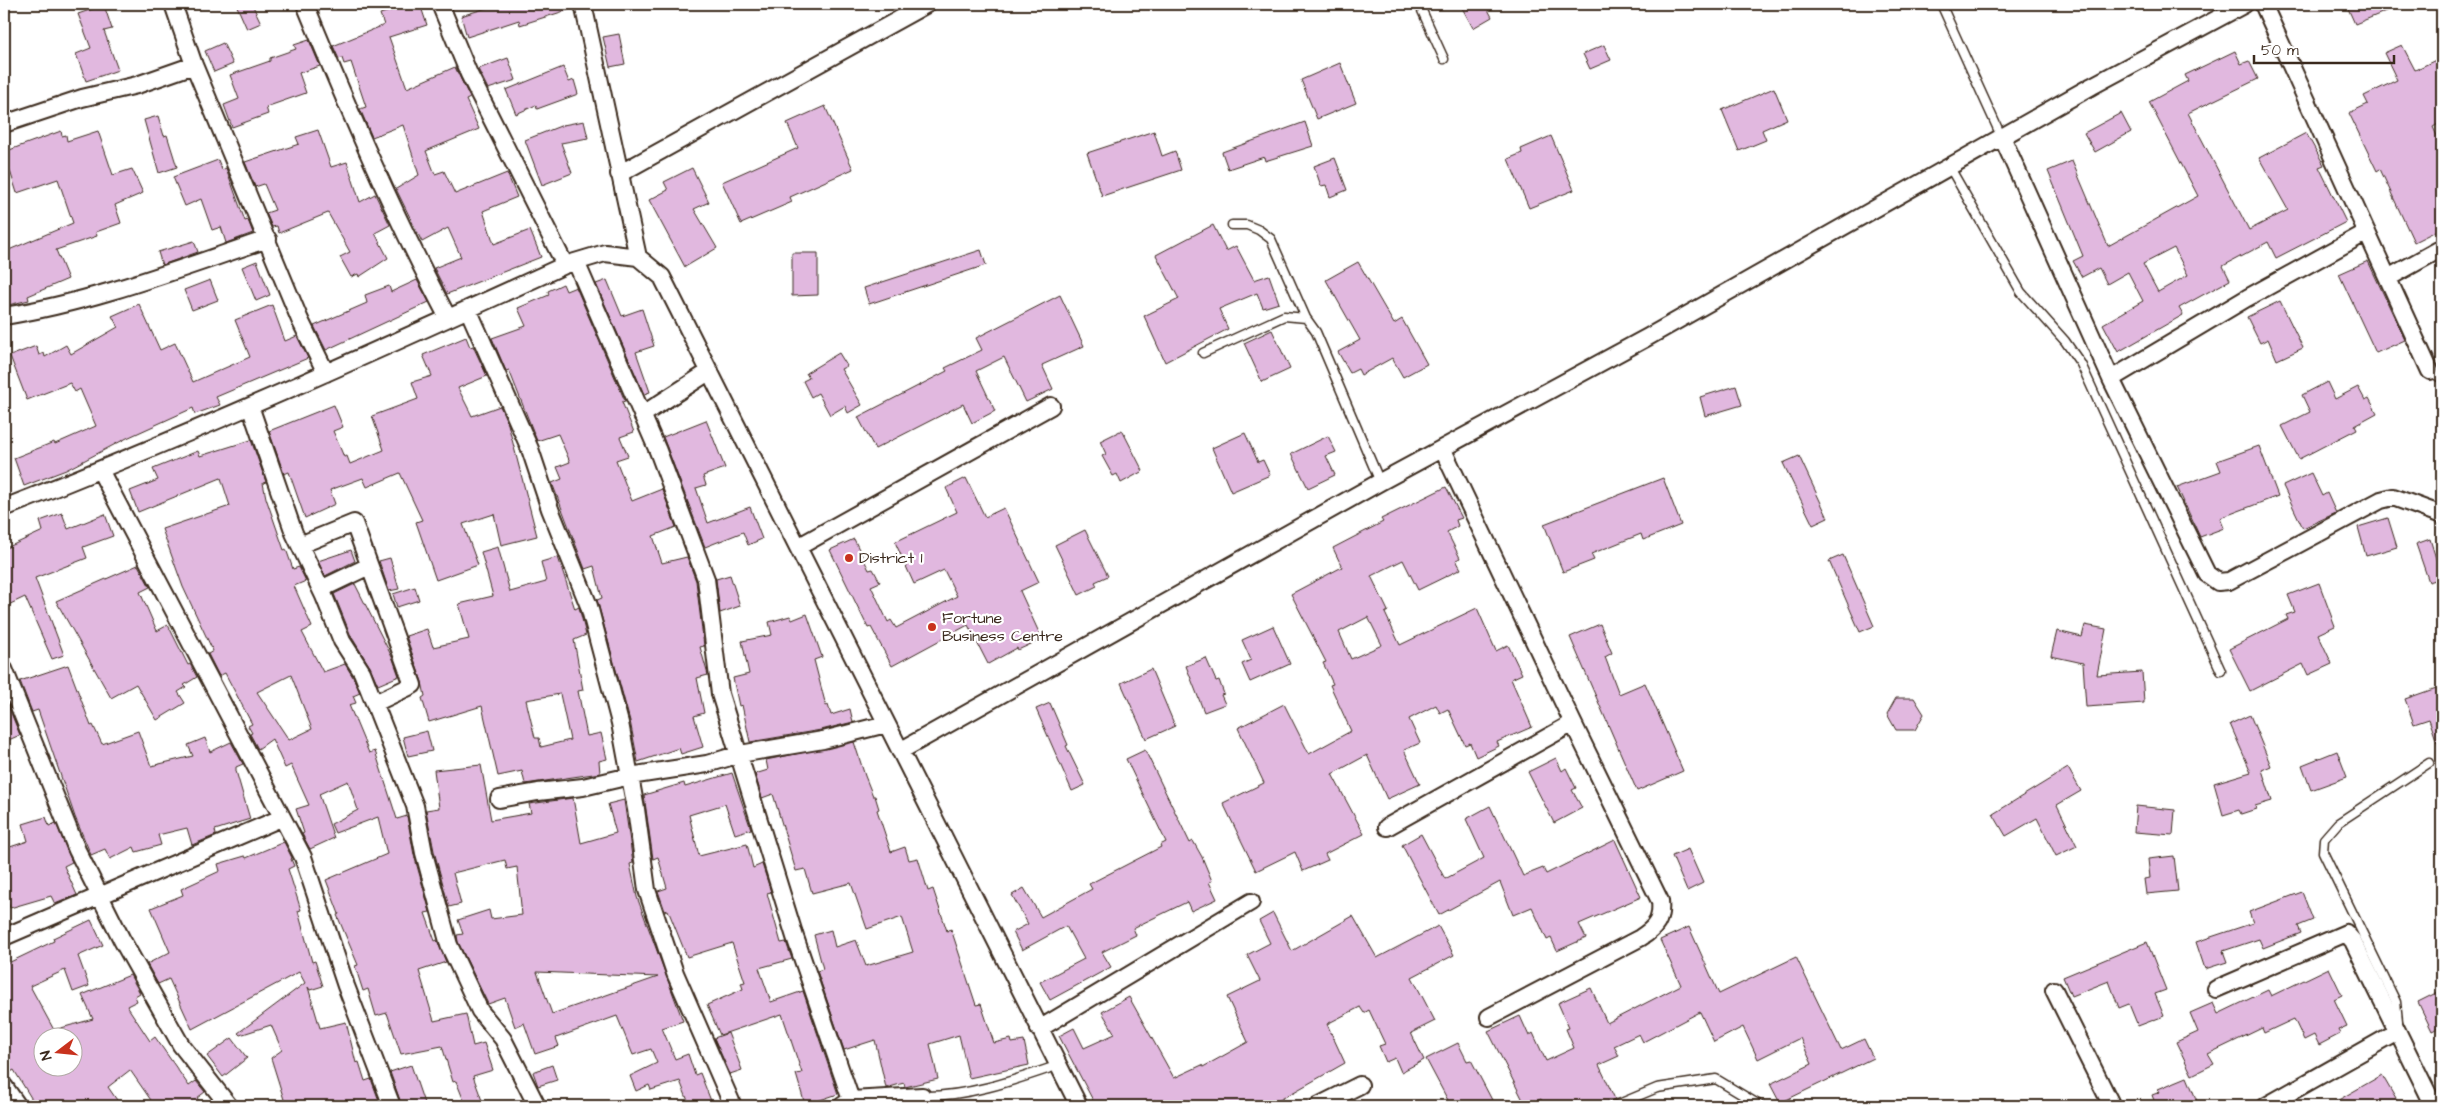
<svg xmlns="http://www.w3.org/2000/svg" width="2446" height="1110" viewBox="0 0 2446 1110" font-family="'Architects Daughter',sans-serif">
<style>
.building{fill:#e1b8df;stroke:#3b2a1e;fill-rule:evenodd}
.lines{fill:none;stroke-linecap:round;stroke-linejoin:round}
.service-casing{stroke:#3b2a1e;stroke-width:11}
.minor-casing{stroke:#3b2a1e;stroke-width:20}
.service{stroke:#fff;stroke-width:8}
.minor{stroke:#fff;stroke-width:16}
.poi-dot{fill:#c8321e;stroke:#fff;stroke-width:2}
.labels{text-anchor:middle;dominant-baseline:central;stroke-width:4.5;stroke-linejoin:round;paint-order:stroke}
.poi-label{font-size:16px;fill:#3b2a1e;stroke:#fff;text-anchor:start}
</style>
<rect width="100%" height="100%" fill="#fff"/>
<filter id="ink" filterUnits="userSpaceOnUse"><feTurbulence type="fractalNoise" baseFrequency=".02" numOctaves="2"/><feDisplacementMap in="SourceGraphic" scale="10" xChannelSelector="R" yChannelSelector="G"/><feConvolveMatrix kernelMatrix="1 2 1 2 8 2 1 2 1" color-interpolation-filters="sRGB"/></filter>
<g filter="url(#ink)">
<!-- building -->
<path class="building" d="M236,4H252L261,23L247,29Z
M413,4H420L427,25L389,37L407,88L455,67L470,98L466,100L479,129L426,151L435,174L444,171L455,194L507,173L517,197L483,211L494,244L530,230L541,257L447,294L434,268L461,257L448,228L422,242L396,189L419,175L403,125L372,137L360,109L366,107L351,62L344,64L342,58L339,59L333,46L384,25L380,14Z
M499,4H573L574,8L520,25L519,20L467,37L461,16Z
M1460,4H1485L1492,17L1473,28Z
M2346,4H2404L2355,24Z
M104,5L112,29L104,31L118,70L86,81L76,54L91,48L78,14Z
M619,34L625,64L610,67L603,37Z
M309,40L320,66L299,73L306,93L266,107L268,114L232,127L224,105L239,99L230,75L270,61V58L296,49L294,45Z
M223,43L233,64L214,72L205,51Z
M1604,45L1611,60L1590,69L1583,54Z
M2402,45L2415,70L2442,57V122L2433,127L2442,147V228L2414,242L2380,169L2377,171L2349,113L2368,104L2364,96L2397,80L2384,53Z
M2235,51L2241,64L2249,61L2258,79L2188,113L2249,230L2288,210L2259,158L2306,133L2324,165L2319,167L2346,222L2276,258L2268,242L2223,266L2230,280L2179,308L2183,315L2118,352L2103,324L2143,301L2128,272L2107,284L2099,268L2082,277L2073,261L2083,256L2048,171L2072,161L2108,246L2198,196L2149,102L2188,81L2185,75ZM2174,248L2188,275L2158,292L2143,264Z
M508,58L516,80L488,89L478,69Z
M1340,63L1356,103L1317,119L1301,80Z
M563,67L569,82L574,80L578,94L537,109L536,105L516,114L506,90Z
M1774,88L1787,119L1762,130L1766,140L1739,151L1722,110Z
M825,106L853,169L790,197L792,202L741,224L722,182L798,148L787,123Z
M2121,113L2131,132L2095,152L2084,133Z
M158,116L164,136L167,135L177,167L159,173L144,120Z
M584,121L588,138L561,143L572,173L542,185L525,140L563,125Z
M1305,122L1313,146L1265,161L1264,157L1228,169L1222,152Z
M318,130L331,167L347,162L360,202L375,194L390,225L375,233L388,258L359,277L358,274L351,277L340,257L350,252L328,213L279,233L277,226L272,227L266,213L275,210L264,184L255,187L245,162L299,144L296,137Z
M61,131L62,136L66,135L67,141L98,131L113,175L132,169L143,193L115,205L121,223L96,232L97,236L56,250L68,279L28,296L29,300L4,306V252L73,223L58,179L17,193L4,152Z
M1154,131L1162,156L1175,151L1181,170L1102,196L1087,153Z
M1551,136L1574,190L1529,208L1508,159L1522,153L1521,149Z
M1335,158L1347,190L1330,197L1326,185L1321,186L1314,166Z
M218,160L222,170L226,168L245,221L248,220L253,233L226,243L221,227L212,230L201,199L185,206L173,177Z
M692,168L709,202L694,209L717,248L685,267L649,200L668,190L664,182Z
M1213,225L1226,251L1236,246L1254,280L1269,275L1279,303L1263,308L1257,293L1219,309L1228,329L1165,362L1144,316L1179,299L1156,255Z
M194,241L198,252L162,265L158,252Z
M981,250L986,265L869,304L864,288Z
M792,253H818V295L792,296Z
M257,261L270,295L256,301L242,267Z
M2368,261L2405,340L2376,353L2339,274Z
M1358,262L1394,324L1402,319L1427,364L1403,377L1392,358L1361,375L1358,369L1350,373L1338,352L1360,340L1326,280Z
M210,280L218,300L192,310L184,290Z
M417,280L429,302L326,350L314,326L367,303L365,295L389,286L391,292Z
M607,280L622,316L642,309L654,346L636,352L650,392L644,394L596,284Z
M563,284L566,291L576,287L625,401L622,402L634,432L620,437L628,456L616,460L632,501L662,489L676,527L653,536L662,563L687,557L696,581L704,646L700,647L708,675L697,678L704,713L694,716L703,747L681,754L679,748L638,762L630,721L597,600L602,598L594,566L585,569L552,483L562,479L557,467L570,462L558,434L537,441L509,370L506,371L492,338L526,326L518,308L549,295L548,291Z
M1060,295L1084,346L1042,365L1053,389L1026,402L1004,357L976,371L995,411L972,423L963,404L875,449L858,417L947,371L945,368L982,350L976,338Z
M2280,301L2303,348L2277,360L2268,339L2260,343L2247,317Z
M139,304L160,350L175,343L193,382L250,357L235,320L272,305L285,341L297,336L308,358L216,397L220,405L195,414L193,408L127,438L66,470L24,486L14,458L54,442L55,444L96,426L80,389L75,392L70,383L27,400L10,356L36,346L39,355L44,353L45,357L66,345L71,354L118,327L112,316Z
M1272,330L1290,369L1262,382L1244,343Z
M466,337L470,347L473,346L487,376L458,388L472,416L500,406L508,424L537,536L501,545L494,514L463,524L478,565L436,580L416,522L422,520L400,473L367,487L363,478L330,490L335,504L305,518L289,472L284,474L269,431L334,405L343,427L333,431L344,457L347,456L350,464L384,450L372,416L418,399L412,382L432,376L423,355Z
M839,353L847,366L841,369L862,405L848,413L845,406L830,415L818,393L811,397L803,381L809,378L806,373Z
M2327,382L2335,399L2358,387L2365,400L2369,398L2377,413L2355,425L2357,429L2299,459L2282,426L2310,412L2302,395Z
M1736,386L1742,405L1705,416L1700,397Z
M706,420L725,468L703,476L706,485L696,488L708,523L750,507L762,539L748,545L743,532L705,547L663,437Z
M1122,430L1143,471L1121,483L1117,474L1113,476L1102,456L1106,454L1100,441Z
M1245,433L1258,462L1263,460L1270,475L1231,492L1212,448Z
M1328,436L1336,452L1326,456L1335,475L1308,488L1291,454Z
M251,440L266,482L263,483L266,498L284,550L286,549L293,569L299,567L306,581L294,586L312,627L302,632L323,672L345,664L353,677L360,693L353,696L356,703L349,705L369,753L375,751L397,819L407,816L414,855L430,912L425,913L435,941L437,940L446,962L419,971L434,1021L466,1014L473,1046L484,1043L493,1070L473,1076L484,1106H466L456,1081L453,1082L442,1046L401,1054L387,1013L376,1016L368,989L363,991L355,966L358,965L337,915L339,914L326,880L387,854L378,817L335,833L331,824L358,810L348,781L319,794L334,838L310,849L302,834L304,833L296,809L309,805L291,765L285,768L272,739L258,749L250,734L252,733L248,726L252,724L225,673L219,676L208,654L213,651L183,587L162,529L230,506L221,478L138,512L130,491L158,480L153,469L198,451L200,456ZM291,675L312,729L289,740L257,692Z
M2259,446L2278,496L2220,518L2224,528L2200,537L2177,487L2221,471L2217,461Z
M1799,456L1828,518L1813,525L1783,463Z
M2311,473L2322,496L2327,493L2336,513L2303,528L2283,486Z
M966,478L985,517L1004,508L1039,582L1020,591L1042,639L1018,650L1017,648L988,664L968,625L892,666L871,627L868,628L830,550L854,539L869,570L873,569L880,582L871,586L888,622L891,620L896,628L957,596L944,570L914,584L895,542L957,512L946,488Z
M1663,478L1681,525L1643,540L1641,534L1591,554L1594,560L1563,572L1544,524Z
M1446,487L1462,518L1456,520L1458,526L1447,532L1460,558L1456,560L1461,569L1418,590L1403,560L1371,576L1388,611L1385,613L1400,645L1477,608L1496,651L1508,645L1522,674L1511,679L1532,727L1497,742L1499,746L1476,757L1470,743L1465,745L1448,709L1440,713L1436,705L1409,719L1420,743L1404,750L1420,784L1387,799L1367,755L1332,774L1364,834L1325,854L1328,860L1303,871L1295,852L1256,871L1223,803L1264,783L1238,728L1284,704L1309,754L1351,731L1330,685L1333,684L1323,663L1326,662L1291,594L1342,567L1333,548L1383,522L1381,519ZM1368,617L1382,645L1351,659L1339,632Z
M62,513L68,529L105,514L113,536L83,547L87,558L35,578L64,655L52,659L25,597L4,607V549L43,531L40,521Z
M2388,518L2397,547L2366,556L2358,527Z
M1085,530L1108,576L1095,582L1097,586L1079,595L1055,545Z
M2430,539L2442,578L2429,582L2416,544Z
M498,547L510,592L546,582L541,562L558,557L575,609L579,607L586,635L574,640L583,690L578,691L587,736L601,733L607,759L599,761L600,773L525,784L522,771L498,776L482,706L429,722L422,698L425,696L422,682L406,636L427,629L433,647L469,639L459,604L493,596L481,552ZM560,694L570,740L541,747L539,738H535L526,700Z
M351,550L355,561L325,576L318,561Z
M1843,555L1874,626L1860,632L1829,561Z
M390,558L399,589L389,591L379,561Z
M138,565L150,587L140,592L157,631L168,625L188,665L190,664L197,677L184,685L186,687L178,692L185,703L157,720L136,684L111,698L56,601Z
M730,575L740,606L720,613L716,579Z
M2319,583L2335,626L2318,634L2332,664L2308,675L2303,664L2250,691L2229,649L2288,619L2286,615L2295,612L2288,595Z
M355,584L393,659L399,676L378,685L370,667L351,636L334,594Z
M415,587L419,600L397,607L393,594Z
M807,614L822,657L814,660L826,706L828,705L831,715L850,709L853,722L821,730L750,742L742,705L739,706L733,678L749,674L742,641L772,635L769,622L790,616L792,620Z
M1600,624L1612,653L1605,657L1619,694L1645,683L1683,771L1637,791L1570,637Z
M2085,625L2106,629L2097,675L2142,672L2144,703L2086,707L2083,663L2051,656L2057,631L2082,637Z
M1273,626L1290,664L1250,682L1242,664L1251,660L1242,640Z
M1206,658L1216,681L1219,680L1224,694L1221,695L1225,704L1204,712L1186,666Z
M68,665L91,726L93,725L102,744L138,731L151,766L193,756L188,745L205,738L210,752L231,742L243,764L236,767V771L250,819L215,830L216,835L192,845L187,828L158,835L161,845L136,852L134,847L110,859L105,849L91,855L75,817L38,710L32,712L20,681Z
M1151,669L1175,726L1146,739L1121,683Z
M2442,686V751H2440L2429,719L2414,724L2405,699Z
M4,696L20,735L4,742Z
M1896,698H1914L1924,714L1915,730H1896L1887,714Z
M1050,703L1068,745L1066,746L1085,785L1072,791L1036,709Z
M2250,715L2271,766L2262,770L2272,801L2255,806L2256,809L2241,814L2239,810L2223,815L2214,783L2251,772L2230,724Z
M427,731L432,751L408,756L403,737Z
M854,742L865,776L873,796H875L879,809L877,810L891,852L905,847L909,860L918,858L928,891L933,889L947,931L951,929L976,1005L981,1004L994,1043L1011,1039L1012,1043L1024,1041L1029,1065L969,1078L959,1035L930,1044L938,1079L905,1087L904,1083L886,1088L875,1040L844,1050L817,971L823,969L814,935L831,930L835,947L856,940L866,966L913,952L902,917L867,929L851,883L812,893L805,869L796,871L773,794L762,798L755,774L768,770L766,760Z
M1145,750L1190,843L1193,841L1202,857L1212,881L1209,882L1217,899L1191,911L1187,902L1133,928L1136,935L1102,952L1111,967L1050,1000L1040,982L1084,959L1066,926L1022,950L1013,932L1028,924L1012,895L1024,888L1041,917L1092,889L1089,884L1161,847L1160,845L1166,842L1126,759Z
M2337,751L2347,777L2311,790L2302,765Z
M1556,758L1562,771L1566,768L1576,788L1572,790L1582,808L1554,823L1528,772Z
M481,765L491,820L531,813L529,804L573,798L581,843L616,833L608,804L624,800L633,863L630,864L637,897L683,1021L662,1028L675,1059L688,1054L695,1075L700,1073L713,1106H690L680,1081L651,1090L649,1085L636,1091L630,1076L657,1063L651,1049L633,1055L617,1016L556,1038L559,1046L535,1054L524,1023L515,1027L505,998L488,1004L458,942L457,935L463,934L458,920L489,910L491,919L522,915L517,867L507,869L505,860L453,873L461,904L449,907L434,851L426,810L439,808L434,770ZM537,972L658,977L552,1014Z
M2068,768L2081,791L2057,805L2077,846L2056,856L2037,818L2006,836L1993,814Z
M732,773L751,829L735,834L725,804L689,815L699,856L747,844L753,868L762,864L771,892L767,893L781,943L786,942L792,959L759,968L771,1002L803,991L838,1094L805,1105L796,1074L802,1073L782,1014L720,1035L707,1005L743,989L741,983L745,982L732,943L687,957L668,910L665,911L658,891L667,888L658,857L653,859L644,795L684,783L685,787Z
M1490,806L1523,876L1543,868L1546,874L1615,840L1641,897L1579,924L1586,938L1557,951L1551,938L1547,940L1532,907L1513,915L1500,882L1439,915L1402,845L1421,834L1445,879L1484,858L1466,819Z
M2136,806L2175,810L2173,835L2134,832Z
M46,817L49,826L56,823L72,862L64,866L77,895L55,904L51,896L10,908L4,887V849L28,841L23,824Z
M284,842L292,858L291,859L294,866L288,869L301,910L298,911L312,962L315,961L323,986L310,990L308,987L320,1028L346,1022L356,1063L359,1062L365,1081L371,1079L381,1106H286L271,1058L282,1050L271,1025L240,1035L238,1033L305,983L299,972L192,1029L169,979L158,984L147,964L170,952L151,908L183,895L181,889L220,871L218,864L245,856L246,858Z
M1688,849L1703,883L1687,891L1672,856Z
M2174,856L2178,891L2146,894L2144,879L2150,878L2148,859Z
M2302,892L2313,920L2298,926L2301,933L2263,948L2259,939L2223,951L2227,962L2205,969L2196,942L2253,923L2249,912Z
M1273,913L1292,951L1353,916L1377,958L1438,926L1454,955L1412,977L1435,1021L1411,1033L1424,1060L1401,1072L1395,1058L1386,1062L1379,1046L1385,1044L1369,1010L1364,1013L1360,1007L1327,1024L1345,1063L1269,1106H1158L1155,1100L1144,1106H1096L1059,1036L1074,1028L1084,1048L1115,1034L1102,1012L1129,997L1174,1078L1202,1065L1203,1067L1248,1042L1227,997L1260,981L1247,955L1270,943L1259,921Z
M91,920L103,945L78,956L89,986L73,992L65,970L30,986L54,1030L93,1019L82,995L130,975L140,993L135,996L137,1001L127,1006L150,1041L155,1037L189,1086L196,1081L205,1092L197,1098L203,1106H155L130,1070L108,1087L121,1106H88L85,1101L76,1106H36L14,1070L4,1076V965L54,941L53,938ZM42,1038H72V1068H42Z
M1689,927L1719,994L1796,957L1841,1050L1864,1039L1873,1058L1780,1103L1770,1084L1812,1064L1800,1038L1758,1059L1743,1027L1714,1042L1700,1012L1643,1042L1639,1034L1614,1046L1619,1056L1599,1065L1615,1099L1599,1106H1544L1541,1099L1531,1104H1525L1488,1031L1520,1016L1529,1036L1533,1033L1546,1061L1574,1048L1566,1029L1569,1028L1558,1003L1591,988L1607,1023L1681,985L1660,940Z
M2147,942L2166,990L2155,994L2164,1016L2138,1026L2129,1004L2119,1008L2109,981L2071,996L2063,977Z
M2329,968L2342,995L2334,999L2347,1026L2338,1030L2340,1034L2319,1045L2314,1035L2304,1040L2294,1019L2264,1033L2262,1028L2208,1054L2214,1064L2192,1075L2176,1042L2198,1032L2190,1013L2213,1003L2218,1014L2268,990L2271,996Z
M2442,990V1026L2432,1031L2418,1002Z
M728,1033L742,1070L730,1074L714,1038Z
M232,1038L247,1058L223,1077L207,1056Z
M1458,1043L1467,1061L1471,1060L1492,1100L1489,1102L1491,1106H1451L1426,1059Z
M411,1065L425,1106H402L390,1072Z
M552,1065L557,1080L538,1086L533,1072Z
M2382,1075L2400,1106H2328Z
M2187,1077L2199,1106H2156L2152,1095L2160,1092L2158,1089Z"/>
<g class="lines">
<!-- service casing -->
<g class="service-casing">
<path id="service" d="M1419,4L1444,59
M1941,4L2002,138
M1949,166L2021,292L2065,341L2081,364L2221,671
M1232,225H1247L1259,230L1271,239L1306,318
M1203,353L1284,316L1306,318L1316,332L1380,482
M2430,371L2442,379
M2398,1021L2396,1002L2323,852L2324,839L2338,823L2429,763
M922,1096C968,1097 1015,1080 1059,1065
M1614,1106L1657,1088L1716,1079L1761,1106"/>
</g>
<!-- minor casing -->
<g class="minor-casing">
<path id="minor" d="M173,4L194,65L300,320L326,373
M305,4C349,111 394,216 448,318
M440,4L469,74L565,265
M583,4L638,257
M2263,4L2430,371
M4,124L82,98L137,85L194,65
M2003,139L2111,379L2207,574L2218,582L2229,581L2381,500L2393,497L2442,515
M619,174L927,4
M576,262L658,451L706,579L720,694L795,937L851,1100
M2388,278L2442,248
M468,309L530,449L550,509L589,606L620,723L636,809L647,890L675,973L733,1106
M4,316C94,302 181,268 268,239
M2111,379L2247,298L2367,232
M250,406L294,533L324,596L342,641L362,672L415,806L424,853L449,945L480,1011L503,1039L537,1106
M642,415L710,371
M1443,450L1573,723L1660,901C1662,920 1656,928 1640,938L1489,1017
M100,470L303,857L346,986L392,1106
M4,508C193,434 379,350 565,265L605,253L638,257L662,277L1079,1106
M300,545L354,523L413,685L375,703
M798,547L1051,406
M321,589L369,566
M4,669L77,850L122,940L181,1045L229,1106
M900,751L1380,482L1648,337L2092,86L2245,4
M499,799L538,792L583,787L630,776L707,764L740,754L823,740L886,724
M1387,827L1573,723
M4,937L281,818
M2216,989L2346,933L2353,941L2434,1106
M2054,990L2112,1106
M1039,1029L1251,902
M4,1086L18,1106
M842,1106L851,1100L922,1096L926,1106
M1318,1106L1360,1085
M2266,1106L2397,1032"/>
</g>
<!-- service -->
<use href="#service" class="service"/>
<!-- minor -->
<use href="#minor" class="minor"/>
</g>
</g>
<!-- markers -->
<g class="poi-dot">
<circle cx="849" cy="558" r="5"/>
<circle cx="932" cy="627" r="5"/>
</g>
<g class="labels">
<!-- poi labels -->
<g class="poi-label">
<text x="859" y="558">District 1</text>
<text x="942" y="618">Fortune<tspan x="942" dy="18">Business Centre</tspan></text>
</g>
</g>
<!-- margin -->
<rect width="2446" height="1110" fill="none" stroke="#fff" stroke-width="20"/>
<rect x="10" y="10" width="2426" height="1090" fill="none" stroke="#3b2a1e" stroke-width="2" filter="url(#ink)"/>
<!-- north arrow -->
<g transform="translate(58 1052) rotate(254)"><circle r="24" fill="#ffffff" stroke="#b1aaa5"/>
<path d="M0-4L9 19L0 12L-9 19Z" fill="#c8321e"/>
<text y="-8" font-size="14" font-weight="bold" text-anchor="middle" fill="#3b2a1e">N</text>
</g>
<!-- scale -->
<path d="M2254 55v8h140v-8" fill="none" stroke="#3b2a1e" stroke-width="2.5"/>
<text x="2261" y="55" font-size="15" fill="#3b2a1e" stroke="#ffffff" stroke-width="4" paint-order="stroke">50 m</text>
</svg>
